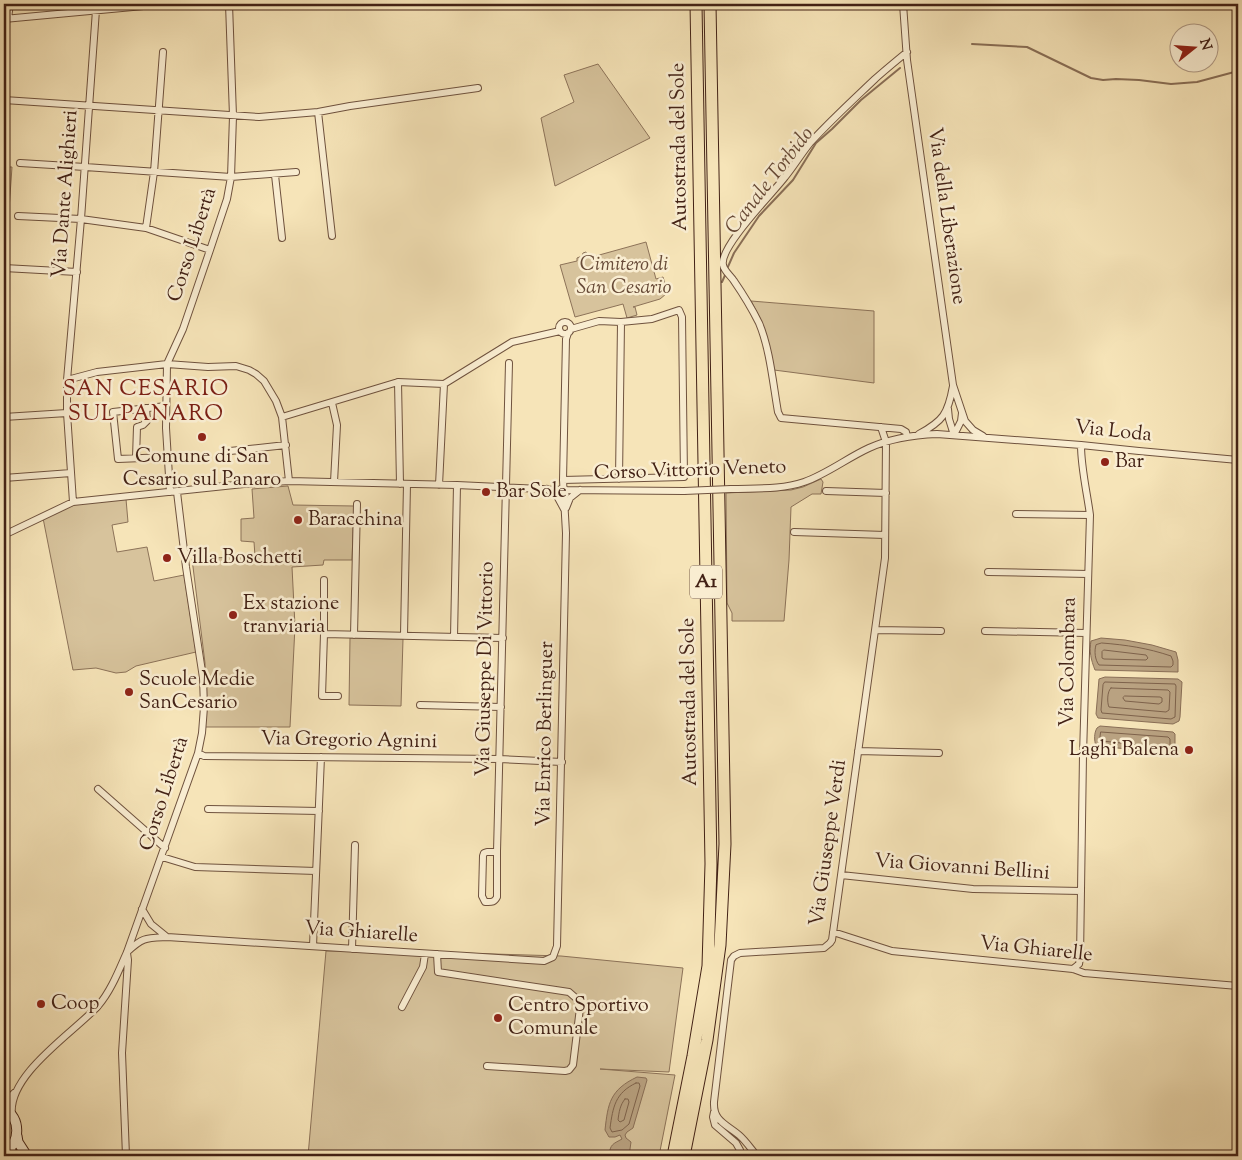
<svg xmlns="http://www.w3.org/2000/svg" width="1242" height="1160" viewBox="0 0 1242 1160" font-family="'Sorts Mill Goudy',serif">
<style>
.green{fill:#d7c39c;stroke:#8c7258}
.water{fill:#b9a281;stroke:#896e56}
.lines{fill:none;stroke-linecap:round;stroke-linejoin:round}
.shore{stroke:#7e624b;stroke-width:1}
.stream{stroke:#896e56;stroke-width:2}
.minor-casing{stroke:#6f523e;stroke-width:8}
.secondary-casing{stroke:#422115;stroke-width:11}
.motorway-casing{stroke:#422115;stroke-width:13}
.minor{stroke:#f9edd1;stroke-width:6}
.secondary{stroke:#f9edd1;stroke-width:9}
.motorway{stroke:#f6e4b8;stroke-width:11}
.minor-bridge-casing{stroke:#6f523e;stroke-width:8;stroke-linecap:butt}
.minor-bridge{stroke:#f9edd1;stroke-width:6}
.poi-dot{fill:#8f2418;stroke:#f9edd1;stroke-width:2}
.labels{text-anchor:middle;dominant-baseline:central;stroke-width:5;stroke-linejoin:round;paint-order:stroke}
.shield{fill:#f9edd1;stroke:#795e4d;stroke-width:1}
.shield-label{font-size:19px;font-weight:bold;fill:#422115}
.street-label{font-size:20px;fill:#422115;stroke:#f9edd1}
.park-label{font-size:20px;font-style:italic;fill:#674a37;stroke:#f9edd1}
.poi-label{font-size:20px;fill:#422115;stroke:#f9edd1;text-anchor:start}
.water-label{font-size:21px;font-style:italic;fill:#664835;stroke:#f9edd1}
.quarter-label{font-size:22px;letter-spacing:1px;fill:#7a1f14;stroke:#f9edd1}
</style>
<rect width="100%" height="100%" fill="#f6e4b8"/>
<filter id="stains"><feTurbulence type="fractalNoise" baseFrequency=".004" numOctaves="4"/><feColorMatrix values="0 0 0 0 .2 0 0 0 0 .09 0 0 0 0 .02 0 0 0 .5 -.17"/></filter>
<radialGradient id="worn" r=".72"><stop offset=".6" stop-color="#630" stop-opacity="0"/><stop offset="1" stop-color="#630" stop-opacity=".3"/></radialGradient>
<!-- green -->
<path class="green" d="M598,64L650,138L555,186L541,118L574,102L564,75Z
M4,167H12L7,238H4Z
M646,242L656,279L663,277L667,290L666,294L660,299L633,307H635L637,315L627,318L623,304L575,317L560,265L577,261V258L582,256L583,253L586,252L588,255L591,254L592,257Z
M751,301L874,311V383L774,370L760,318Z
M821,479L823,482L821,494H812L791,507L789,560L784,621H732V613L727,603L726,493L791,490L803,487Z
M288,486L293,505L354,506L352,560H324L323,565L292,567L295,626L290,727H203L205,702V663L192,559L255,556L254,542L241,541V519L254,518L252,489Z
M126,499L128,522L112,525L117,552L147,547L154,581L184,575L196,652L136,666L126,672L116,673L96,668L73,670L43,518L79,503Z
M350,638L403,639L401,706L349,705Z
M326,951H392L561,956L683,968L669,1072L600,1069L675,1075L659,1156H308Z"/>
<!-- water -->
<path class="water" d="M1101,638L1125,640L1152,645L1176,652L1178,660V672L1095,670C1091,660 1089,651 1091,641Z
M1105,677L1178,679L1182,682L1180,717L1179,721L1173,724L1098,718L1096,714L1099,679Z
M1100,726L1173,732L1175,734V749L1171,753L1096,746C1094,740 1094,733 1097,728Z
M637,1077L646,1078L647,1080L633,1128L627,1132L625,1135L626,1138L631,1142L629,1156H609C610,1144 613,1144 622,1139L620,1135L615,1137H609L605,1130C608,1103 610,1090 637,1077Z"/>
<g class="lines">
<!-- shore -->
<path class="shore" d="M1102,643C1127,645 1147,648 1171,656L1173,661V665L1171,667L1099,665C1095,660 1094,651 1096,645Z
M1104,650L1146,655L1148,658L1146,660L1104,659L1102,658V652Z
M1105,682L1175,684L1176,686L1175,717L1171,719L1102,713L1101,710L1103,685Z
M1111,688L1168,690L1170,692L1169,710L1166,712L1109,707C1107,703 1107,691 1111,688Z
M1125,696L1160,697L1162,698V702L1159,704L1125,701L1123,698Z
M1101,732L1168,737L1170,739V746L1167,748L1102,741L1100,739Z
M636,1083H639L640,1086L629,1124L622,1130L612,1132L610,1128C613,1107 615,1093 636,1083Z
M625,1099H628L629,1102L624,1120L620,1122L618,1120C619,1112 620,1105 625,1099Z"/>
<!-- stream -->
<path class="stream" d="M972,44L1027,47L1091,78L1103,80L1116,79L1139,80L1171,84L1197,82L1238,71
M727,269L734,253L759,216L793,180L816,143L832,129L861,100L900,68
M722,282L726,273"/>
<!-- minor casing -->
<g class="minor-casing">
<path id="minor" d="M903,4L907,60L953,385L965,421L973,430L983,436
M8,18L10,4
M4,19L165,4
M907,52C896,61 885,70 875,79C853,100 830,121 810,143C801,154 794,166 785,177C773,193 719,247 723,265C724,271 731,276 734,281C743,294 752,309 759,323C770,349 773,384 778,412L781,418L901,429L906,432L907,437
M4,100L259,117L318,112L350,106L478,88
M318,112L332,236
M20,163L85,167L231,177L296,172
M275,175L282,238
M18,216L81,219L146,228L210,250
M146,228L154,172L163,52
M4,268L77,272
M559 328a6 6 0 1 1 12 0a6 6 0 1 1-12 0Z
M67,380L81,219L96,10
M398,382L400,484
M332,403L337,425L334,482
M166,406L113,412L118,459L167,457
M948,409L949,419L954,435
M4,417L67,413
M282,417L398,382L444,384L512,342L560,331
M919,434C943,421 948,414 953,386
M954,435L961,421L962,413
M230,451L286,445
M136,458L137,427L143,425L147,421L146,408
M4,478L71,473
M619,479L621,322
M563,480L684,477L682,317L679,310L652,319L621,322L599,321L571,329
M439,485L444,384
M547,489L557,496L564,509
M731,489C755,488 781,490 804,482C827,474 847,458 869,448C891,438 913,435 937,434L1081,445L1139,451L1238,460
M826,491L886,493
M170,492L166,428L167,364L183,329L210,250L227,199L231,177L233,116L229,4
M73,502L67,413V380L97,372L167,364L208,367L236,366L249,370L256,374L264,381L276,401L282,417L289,481
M566,508L570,498L580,490
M1016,514L1090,515
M794,532L885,535
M4,535L73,502L244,484L289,481L457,485L564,490L684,491
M988,572L1088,574
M875,630L941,631
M985,631L1086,633
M324,634V580
M354,635L357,504
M404,635L407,484
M454,637L457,485
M338,696H322L324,634L503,638
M420,705L501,707
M858,751L939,753
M198,753L204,756L500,759L562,762
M98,789L165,848
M208,809L319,811
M497,852V897C494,903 491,902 485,902L482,896L483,856L484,853L487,852H497L509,363
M162,857L195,867L316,871
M841,875L973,889L1081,891
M142,909L151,924L167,937
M833,932L892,951L1073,969L1084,973L1238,986
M313,946L321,757
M352,949L355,845
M127,952C143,937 146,938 167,937L544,961L553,957L557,946L566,533L563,480L566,339L568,333
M437,954L438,972L569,992L577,999L580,1008L573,1065L569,1070L565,1071L487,1066
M1073,969L1079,964L1080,958L1083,755L1090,515C1087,492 1081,468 1081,445
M402,1007L423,967L425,954
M4,1103L14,1093
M714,1112L713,1117L715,1125L736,1143L740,1150L741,1156
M12,1115C7,1075 73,1033 98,1006C111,991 119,970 127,952L198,753L202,733L204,707L203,678L186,567L177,492
M126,1156L122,1053L128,960L127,953
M757,1156C751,1149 746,1141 739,1135C726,1124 713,1121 714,1102L731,960L734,956L740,953L824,948L830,943L832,940L885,558L886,442L881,427"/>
</g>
<!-- secondary casing -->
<g class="secondary-casing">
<path id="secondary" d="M4,1108C21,1119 21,1142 4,1153
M17,1136L18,1142L27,1156
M4,1153H11L21,1156"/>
</g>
<!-- motorway casing -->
<g class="motorway-casing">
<path id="motorway" d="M673,1156L693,1056L708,966L711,864L696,4
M684,1156L707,1040L720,945L725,844L710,4"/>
</g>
<!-- minor -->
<use href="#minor" class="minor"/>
<!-- secondary -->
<use href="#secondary" class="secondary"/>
<!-- motorway -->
<use href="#motorway" class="motorway"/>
<!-- minor-bridge casing -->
<g class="minor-bridge-casing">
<path id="minor-bridge" d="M684,491L731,489"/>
</g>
<!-- minor-bridge -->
<use href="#minor-bridge" class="minor-bridge"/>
</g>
<!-- markers -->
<g class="poi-dot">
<circle cx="202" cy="437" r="5"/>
<circle cx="1105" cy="462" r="5"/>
<circle cx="486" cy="492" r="5"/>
<circle cx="298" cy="520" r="5"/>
<circle cx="167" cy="558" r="5"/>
<circle cx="233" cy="615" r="5"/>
<circle cx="129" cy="692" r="5"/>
<circle cx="1189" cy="750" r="5"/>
<circle cx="41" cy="1004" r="5"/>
<circle cx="498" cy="1018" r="5"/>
</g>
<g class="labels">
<!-- shield labels -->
<rect class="shield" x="690" y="565.5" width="32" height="33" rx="4"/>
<g class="shield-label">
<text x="706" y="582">A1</text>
</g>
<!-- street labels -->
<g class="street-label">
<text transform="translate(680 147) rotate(-91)">Autostrada del Sole</text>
<text transform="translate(66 194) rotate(-86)">Via Dante Alighieri</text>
<text transform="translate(946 216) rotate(82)">Via della Liberazione</text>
<text transform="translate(193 245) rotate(-72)">Corso Libertà</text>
<text transform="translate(1113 432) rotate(6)">Via Loda</text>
<text transform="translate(690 471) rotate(-2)">Corso Vittorio Veneto</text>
<text transform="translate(1069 662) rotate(-89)">Via Colombara</text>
<text transform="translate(486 669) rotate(-89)">Via Giuseppe Di Vittorio</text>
<text transform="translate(690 702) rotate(-91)">Autostrada del Sole</text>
<text transform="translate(546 734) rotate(-89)">Via Enrico Berlinguer</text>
<text transform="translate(349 741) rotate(1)">Via Gregorio Agnini</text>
<text transform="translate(165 794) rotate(-72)">Corso Libertà</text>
<text transform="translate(829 843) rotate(-82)">Via Giuseppe Verdi</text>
<text transform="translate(962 868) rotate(4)">Via Giovanni Bellini</text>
<text transform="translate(361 933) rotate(4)">Via Ghiarelle</text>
<text transform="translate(1036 950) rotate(6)">Via Ghiarelle</text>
</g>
<!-- park labels -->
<g class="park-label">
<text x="624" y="265">Cimitero di<tspan x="624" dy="23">San Cesario</tspan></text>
</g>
<!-- poi labels -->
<g class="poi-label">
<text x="202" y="457" text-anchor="middle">Comune di San<tspan x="202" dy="23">Cesario sul Panaro</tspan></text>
<text x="1115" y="462">Bar</text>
<text x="496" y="492">Bar Sole</text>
<text x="308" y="520">Baracchina</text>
<text x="177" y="558">Villa Boschetti</text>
<text x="243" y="604">Ex stazione<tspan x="243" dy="23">tranviaria</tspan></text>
<text x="139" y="680">Scuole Medie<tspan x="139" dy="23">SanCesario</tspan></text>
<text x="1179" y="750" text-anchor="end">Laghi Balena</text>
<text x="51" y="1004">Coop</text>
<text x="508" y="1006">Centro Sportivo<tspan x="508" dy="23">Comunale</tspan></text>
</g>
<!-- water labels -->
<g class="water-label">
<text transform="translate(770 181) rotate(-52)">Canale Torbido</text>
</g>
<!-- quarter labels -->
<g class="quarter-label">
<text x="146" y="390">SAN CESARIO<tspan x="146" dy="25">SUL PANARO</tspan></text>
</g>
</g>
<!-- margin -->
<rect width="1242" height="1160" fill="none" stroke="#f6e4b8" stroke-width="20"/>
<rect x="5" y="5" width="1232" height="1150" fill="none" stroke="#422115" stroke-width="2.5"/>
<rect x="10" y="10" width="1222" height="1140" fill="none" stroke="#422115"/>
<!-- north arrow -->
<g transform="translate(1194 48) rotate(73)"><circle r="24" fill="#f9edd1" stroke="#b09b86"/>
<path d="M0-4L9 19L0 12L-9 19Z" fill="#8f2418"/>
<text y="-8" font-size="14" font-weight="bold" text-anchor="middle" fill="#422115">N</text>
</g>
<rect width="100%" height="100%" filter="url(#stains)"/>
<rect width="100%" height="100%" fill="url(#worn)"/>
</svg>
